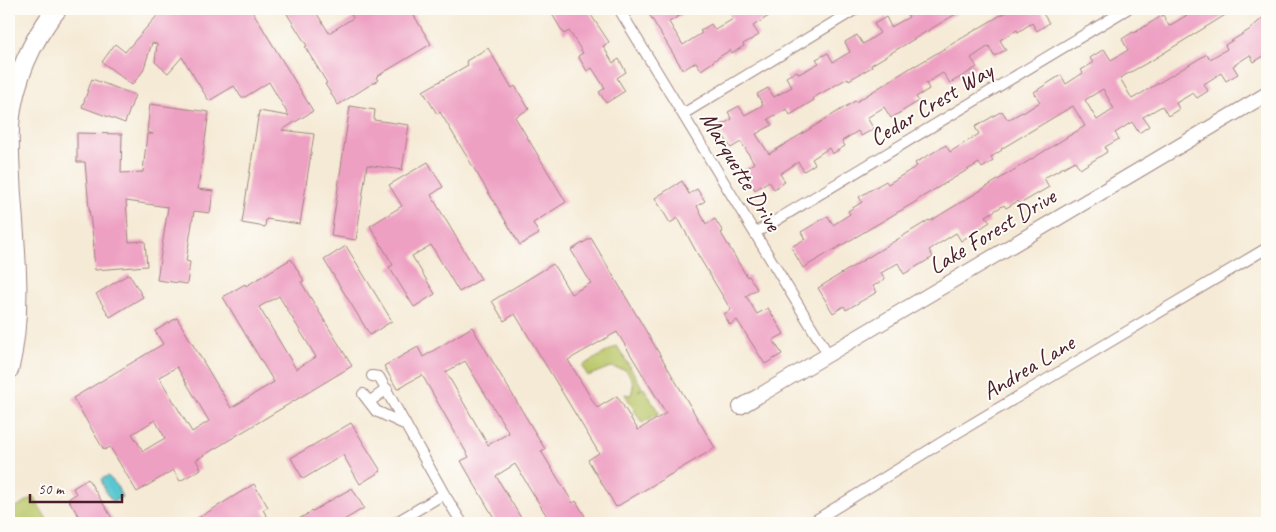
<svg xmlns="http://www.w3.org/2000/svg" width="1276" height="532" viewBox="0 0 1276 532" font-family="Caveat,sans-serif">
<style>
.green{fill:#bac769;stroke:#82734a}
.water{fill:#59c7cf;stroke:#52737d}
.building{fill:#eea0c3;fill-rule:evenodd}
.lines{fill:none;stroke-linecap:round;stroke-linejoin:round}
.street-casing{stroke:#a08480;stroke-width:12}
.secondary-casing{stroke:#a08480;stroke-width:16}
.highway-casing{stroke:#a08480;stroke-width:21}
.street{stroke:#fff;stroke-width:10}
.secondary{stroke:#fff;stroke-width:14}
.highway{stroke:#fff;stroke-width:19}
.labels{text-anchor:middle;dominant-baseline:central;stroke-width:4;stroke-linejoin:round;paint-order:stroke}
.street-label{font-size:24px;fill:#4a1f2b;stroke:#fdfcf7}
</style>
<rect width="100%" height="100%" fill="#fdfcf7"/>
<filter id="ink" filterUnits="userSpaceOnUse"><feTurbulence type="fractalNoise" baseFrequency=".02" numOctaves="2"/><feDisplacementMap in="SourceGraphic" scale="10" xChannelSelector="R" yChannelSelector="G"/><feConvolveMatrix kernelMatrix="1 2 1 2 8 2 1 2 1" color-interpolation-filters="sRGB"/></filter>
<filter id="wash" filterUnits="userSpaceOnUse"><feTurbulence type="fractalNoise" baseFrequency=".0096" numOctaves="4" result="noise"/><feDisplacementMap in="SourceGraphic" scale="20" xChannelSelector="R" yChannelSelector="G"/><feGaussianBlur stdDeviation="1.12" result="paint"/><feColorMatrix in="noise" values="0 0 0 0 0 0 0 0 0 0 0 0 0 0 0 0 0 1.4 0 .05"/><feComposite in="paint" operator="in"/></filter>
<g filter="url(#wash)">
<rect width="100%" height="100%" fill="#f5ead5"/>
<!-- green -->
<path class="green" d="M617,346L642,387L638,391L644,388L659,413L642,423L625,394L631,395C635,381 633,381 626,370L610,367L588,376L582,366Z
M34,497L49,523H9V511Z"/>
<!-- water -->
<path class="water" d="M108,476L116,484L122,497L113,502L105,491L101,479Z"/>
<g id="blocks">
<!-- building -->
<path class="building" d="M163,9H251L313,111L282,130L314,134L300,224L266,219L265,227L242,223L259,111L289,116L269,82L245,97H241L234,86L209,101L182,57L168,73L155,62L157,44L152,43L143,71L132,85L102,62L115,44L125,52Z
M284,9H314L329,33L353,18L348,9H410L431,44L376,77L378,80L338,105L325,84L327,83L305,47L307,46Z
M549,9H587L609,42L603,46L613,63L619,59L626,72L617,78L625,91L606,103L599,92L605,88L592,68L587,71L578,56L583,53L569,31L564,34Z
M646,9H691L669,22L683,45L702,33L700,31L711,24L715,30L733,19L730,14L739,9H780L753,26L759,35L743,44L744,46L732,53L730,50L713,61V62L701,70L696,62L683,70Z
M904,9H964L871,65L872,67L849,80L848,78L813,98L814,100L790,115L787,109L768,119L772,125L756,134L769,154L855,101L856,102L915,65V66L1011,9H1040L1049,23L1037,31L1032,23L1018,32L1017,30L1000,40L1006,50L994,56L989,46L971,58L977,67L966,74L950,83L943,73L926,83L929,89L916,97L919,101L891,118L884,107L867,118L874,129L861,136L858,131L842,141L845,146L832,154L829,148L812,159L815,164L804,171L798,162L780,174L785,182L774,189L769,181L755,190L743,170L754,163L741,142L731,148L718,127L732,119L728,112L739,106L745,115L763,105L757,94L768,88L774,97L792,87L786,77L797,71L799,74L819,63L816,59L828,53L833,62L850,52L845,42L857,35L863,44L880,33L874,24L886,17L891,27L909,17Z
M1183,9H1235L1154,59L1120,78L1132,99L1207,54L1210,59L1227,49L1225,45L1249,30L1267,14V54L1254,62L1250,55L1233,66L1238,74L1226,81L1221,73L1204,84L1208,91L1197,98L1193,93L1176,103L1179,109L1168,116L1162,106L1143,117L1149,126L1139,133L1132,122L1115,133L1119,139L1105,147L1107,152L1080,169L1075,161L1044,178L1049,187L1020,204L1018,201L1006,208L1004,205L986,216L990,222L961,241L956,233L929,250L933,257L904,274L898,263L881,273L885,279L873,286L877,292L846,310L844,306L833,313L818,288L929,220L930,221L988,186L1085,126L1073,106L1066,110L1001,149L1002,150L991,157L993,161L982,168L979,163L917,200V201L893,215L803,268L791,247L805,239L801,232L828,216L833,225L850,214L848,211L862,202L859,197L874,188L886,181L888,184L917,166L915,163L946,145L950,152L979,134L975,127L1002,111L1008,120L1022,112L1023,113L1040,102L1034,92L1061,75L1066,84L1083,73L1081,70L1093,63L1090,58L1104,49L1111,60L1128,50L1122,39L1133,32L1134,33L1163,15L1169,26L1187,15ZM1103,89L1114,109L1097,120L1085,100Z
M488,48L512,88L515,86L529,109L515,117L566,202L533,223L539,234L520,245L440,112L437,114L423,91L468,65L466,61Z
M92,79L135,95L125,123L82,107Z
M150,104L209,112L198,189L213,191L210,213L194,211L186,261L190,262L187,284L157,280L168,207L126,201L129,242L145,241L147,266L95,270L93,245H94L89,208L85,162H77V133L122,134L121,173L143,172L147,134H153L147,132Z
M350,106L375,110L374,120L409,125L402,170L367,165L356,240L331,236Z
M428,162L443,187L431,195L481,279L459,292L431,245L412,256L435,294L414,307L389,267L393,265L370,226L402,206L389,185Z
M682,181L689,194L697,189L705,201L697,206L706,224L715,219L723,232L721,233L747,277L749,276L757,289L746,296L757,314L768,308L784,334L773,340L782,354L765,364L737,320L730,325L724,314L731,310L698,255L678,218L670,223L655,198Z
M591,238L715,448L616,507L588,460L599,453L515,314L504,321L492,301L553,264L571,294L591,283L571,250ZM617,332L666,413L638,430L617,396L597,408L568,360Z
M346,246L392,321L370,335L324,260Z
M291,259L304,281L301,282L352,366L196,460L201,469L180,481L173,470L137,492L110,447L104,450L73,398L163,344L155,331L177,318L231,408L274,382L223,297L245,284L246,286ZM279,296L316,357L296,369L259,307ZM177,367L209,421L192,432L159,377ZM155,420L165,438L143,451L132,434Z
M129,274L143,297L110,317L96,294Z
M472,327L545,449L541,451L573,503L576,501L589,523H551L515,464L496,476L524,523H497L461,461L469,457L422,375L397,389L384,366L418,347L423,357ZM465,361L509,433L488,445L446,372Z
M351,423L381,471L360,484L343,455L303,479L291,458Z
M88,479L115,523H83L68,499L76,494L73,488Z
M254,484L268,507L263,510L271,523H190Z
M352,488L364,508L339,523H292Z"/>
</g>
</g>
<g filter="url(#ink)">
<use href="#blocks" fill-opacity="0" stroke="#a08480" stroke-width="1"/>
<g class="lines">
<!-- street casing -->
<g class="street-casing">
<path id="street" d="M619,9L828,354
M683,114L856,9
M755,233L1127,9
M372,376L379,377L444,494L462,523
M363,394L376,411L406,425
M369,402L387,389
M395,523L444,494
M811,523L952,436L1267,248"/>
</g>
<!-- secondary casing -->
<g class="secondary-casing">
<path id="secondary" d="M740,407L1267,94"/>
</g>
<!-- highway casing -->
<g class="highway-casing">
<path id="highway" d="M9,369C23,310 15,248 11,188C10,165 8,142 10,120C14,80 32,39 57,9"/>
</g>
<!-- street -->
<use href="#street" class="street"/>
<!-- secondary -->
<use href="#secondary" class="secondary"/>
<!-- highway -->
<use href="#highway" class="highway"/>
</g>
</g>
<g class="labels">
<!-- street labels -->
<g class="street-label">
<text transform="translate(931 104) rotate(-31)">Cedar Crest Way</text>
<text transform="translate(741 171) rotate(59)">Marquette Drive</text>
<text transform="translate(992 231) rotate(-31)">Lake Forest Drive</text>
<text transform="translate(1028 367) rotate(-31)">Andrea Lane</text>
</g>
</g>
<!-- margin -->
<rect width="1276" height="532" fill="none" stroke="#fdfcf7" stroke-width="30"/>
<!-- scale -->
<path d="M30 494v8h92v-8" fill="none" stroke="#4a1f2b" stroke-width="2.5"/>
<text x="38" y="494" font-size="15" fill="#4a1f2b" stroke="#fdfcf7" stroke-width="4" paint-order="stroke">50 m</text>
</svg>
